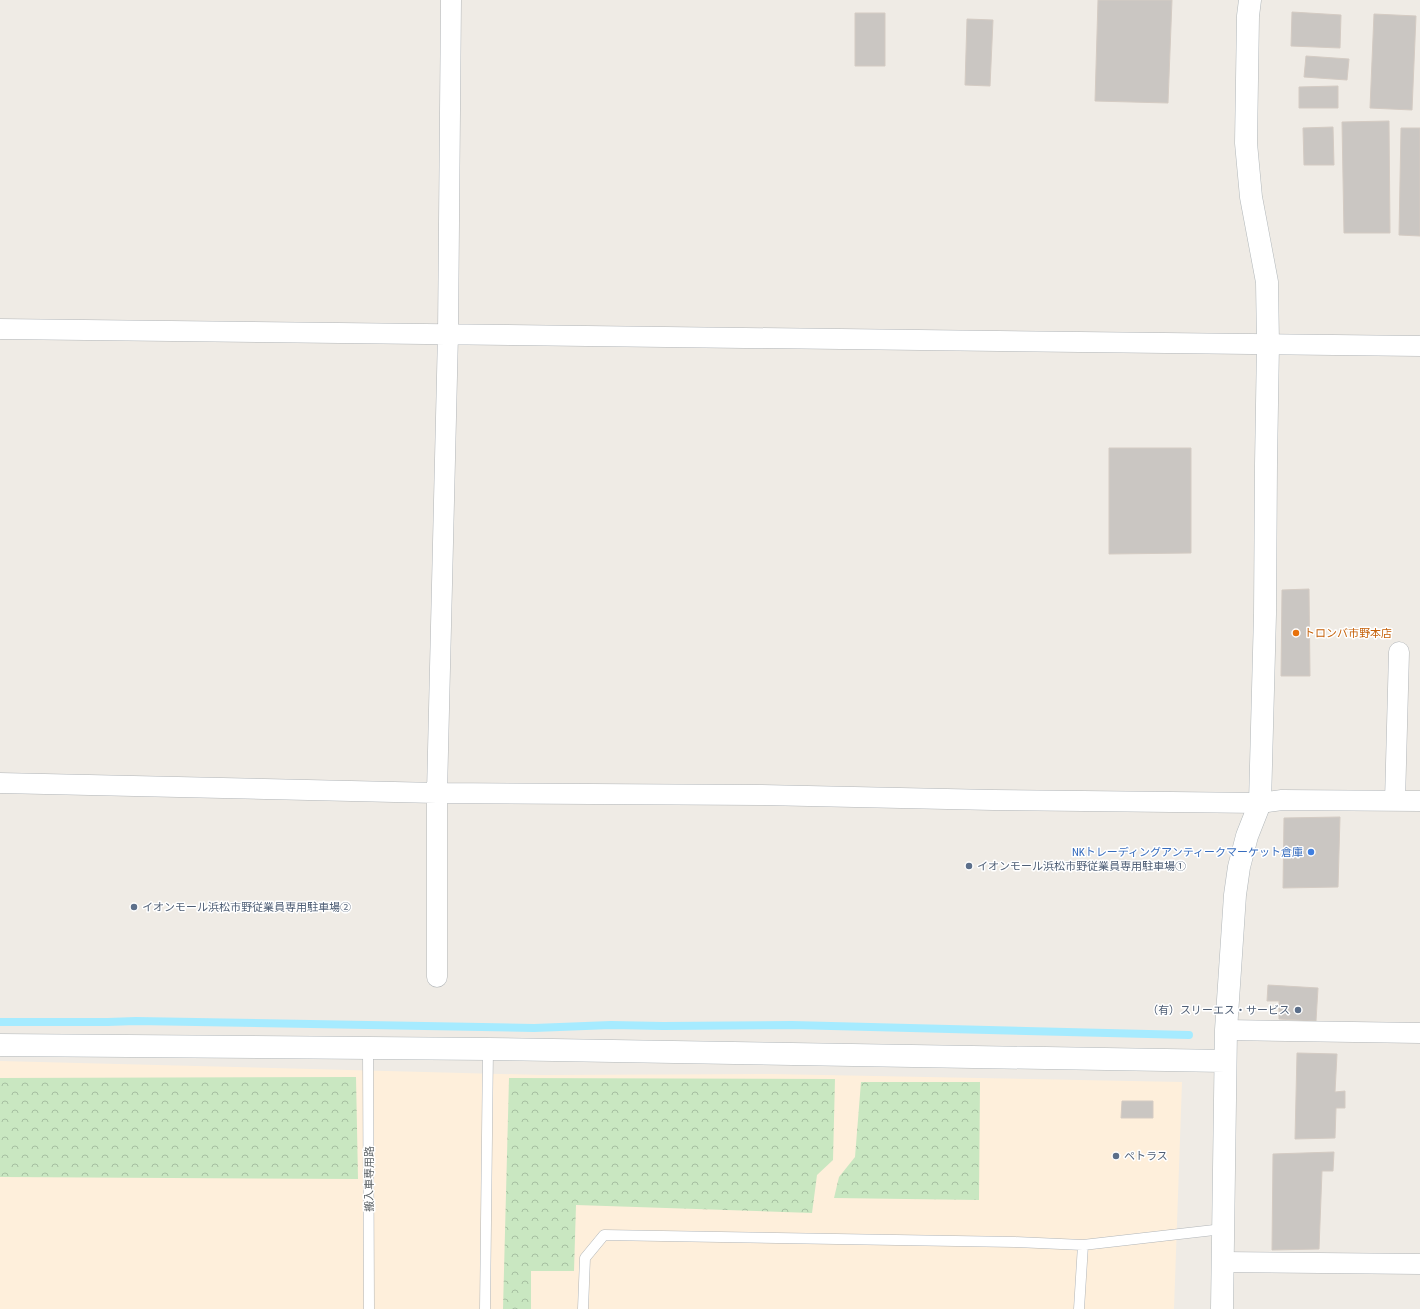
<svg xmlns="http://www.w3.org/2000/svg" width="1420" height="1309" viewBox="0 0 1420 1309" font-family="'Roboto Condensed','Noto Sans JP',sans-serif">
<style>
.commercial{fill:#feefdb}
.forest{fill:url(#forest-crowns)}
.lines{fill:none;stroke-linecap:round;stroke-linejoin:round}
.stream{stroke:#a6ebff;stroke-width:8}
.building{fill:#cac6c2;stroke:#d4cbc3}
.lane-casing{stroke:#b1b5b8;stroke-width:11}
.street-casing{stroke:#b1b5b8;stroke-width:21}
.secondary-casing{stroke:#b1b7ba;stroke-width:23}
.lane{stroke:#fff;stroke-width:10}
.street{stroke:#fff;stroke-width:20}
.secondary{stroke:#fff;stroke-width:22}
.food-dot{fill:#e8710a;stroke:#fff;stroke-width:1.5}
.shop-dot{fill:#3f7fe0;stroke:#fff;stroke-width:1.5}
.service-dot{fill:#5c6f8a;stroke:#fff;stroke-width:1.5}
.labels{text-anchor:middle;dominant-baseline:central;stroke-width:3;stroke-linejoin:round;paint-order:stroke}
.food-label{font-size:11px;fill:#c56008;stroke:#fff;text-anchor:start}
.shop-label{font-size:11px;fill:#366cbe;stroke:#fff;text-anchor:end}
.service-label{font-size:11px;fill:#4e5e75;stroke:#fff;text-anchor:start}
.street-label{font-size:11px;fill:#5d6366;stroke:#fff}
</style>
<defs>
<pattern id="forest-crowns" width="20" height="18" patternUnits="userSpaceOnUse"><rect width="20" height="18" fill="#c9e7c1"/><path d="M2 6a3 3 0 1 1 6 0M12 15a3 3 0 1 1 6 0" fill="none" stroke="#a6bfa1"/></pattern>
</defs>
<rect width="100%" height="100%" fill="#efebe5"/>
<!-- commercial -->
<path class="commercial" d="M0,1061L542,1075L771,1074L1182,1082L1174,1309H0Z"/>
<!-- forest -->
<path class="forest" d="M356,1077L358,1179L0,1177V1078Z
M509,1078L835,1079L833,1160L817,1175L812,1213L576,1205L574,1271H531V1309H503Z
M861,1082H980L979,1200L834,1198L839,1177L855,1157Z"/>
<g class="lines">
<!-- stream -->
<path class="stream" d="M0,1022H108L136,1021L534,1028L611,1025L663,1026L792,1025L1189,1035"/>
</g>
<!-- building -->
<path class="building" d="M1098,0H1172L1168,103L1095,101Z
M1292,12L1341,15L1340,48L1291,46Z
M855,13H885V66H855Z
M1374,14L1416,16L1412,110L1370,108Z
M967,19L993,20L990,86L965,85Z
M1306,56L1349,59L1347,80L1304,77Z
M1338,86V108H1299V87Z
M1389,121L1390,233H1344L1342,122Z
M1333,127L1334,165H1304L1303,128Z
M1401,128H1420V236L1399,235Z
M1109,448H1191V553L1109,554Z
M1309,589L1310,676H1281L1282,590Z
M1340,817L1338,887L1283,888L1284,818Z
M1268,985L1318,988L1316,1021L1279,1019V1001H1267Z
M1297,1053L1337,1054L1335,1092L1345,1091V1108H1336L1335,1138L1295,1139Z
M1122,1101H1153V1118H1121Z
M1334,1152L1333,1171H1322L1319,1249L1272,1250L1273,1154Z"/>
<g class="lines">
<!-- lane casing -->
<g class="lane-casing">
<path id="lane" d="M368,1048L369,1309
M485,1309L488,1049
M583,1309L585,1258L604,1235L1015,1242L1083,1245L1223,1229
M1079,1309L1083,1245"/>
</g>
<!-- street casing -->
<g class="street-casing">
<path id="street" d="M0,329L1420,346
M0,783L437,793L759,795L993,800L1260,803L1282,800L1420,801
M1395,801L1399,652
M437,977V793L448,334L451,0
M1226,1030L1420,1033
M1223,1262L1420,1264"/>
</g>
<!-- secondary casing -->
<g class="secondary-casing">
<path id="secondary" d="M0,1045L488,1049L1225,1061
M1222,1309L1226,1030L1235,895L1239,867L1247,836L1260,803L1265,614L1266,464L1268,344L1267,282L1251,197L1246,143L1248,16L1250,0"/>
</g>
<!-- lane -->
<use href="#lane" class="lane"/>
<!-- street -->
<use href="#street" class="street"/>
<!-- secondary -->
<use href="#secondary" class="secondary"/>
</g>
<!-- markers -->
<circle class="food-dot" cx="1296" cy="633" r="4"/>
<circle class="shop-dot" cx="1311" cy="852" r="4"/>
<g class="service-dot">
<circle cx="969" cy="866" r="4"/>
<circle cx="134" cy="907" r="4"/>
<circle cx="1298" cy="1010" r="4"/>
<circle cx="1116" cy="1156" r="4"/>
</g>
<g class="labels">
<!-- food labels -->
<g class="food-label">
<text x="1304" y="633">トロンバ市野本店</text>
</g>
<!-- shop labels -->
<g class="shop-label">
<text x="1303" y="852">NKトレーディングアンティークマーケット倉庫</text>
</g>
<!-- service labels -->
<g class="service-label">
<text x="977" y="866">イオンモール浜松市野従業員専用駐車場①</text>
<text x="142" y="907">イオンモール浜松市野従業員専用駐車場②</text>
<text x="1290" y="1010" text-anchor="end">（有）スリーエス・サービス</text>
<text x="1124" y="1156">ペトラス</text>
</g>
<!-- street labels -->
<g class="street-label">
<text transform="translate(369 1179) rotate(-90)">搬入車専用路</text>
</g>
</g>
</svg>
